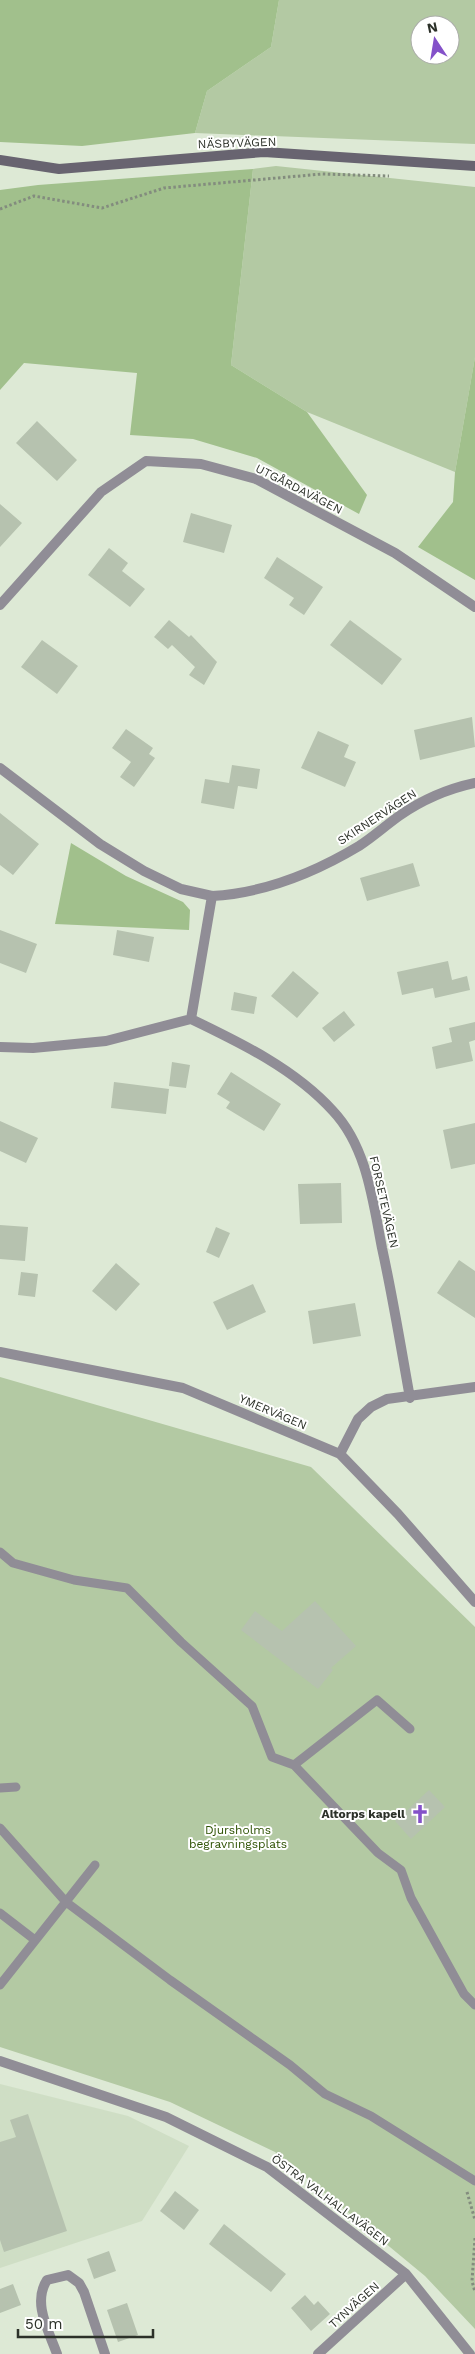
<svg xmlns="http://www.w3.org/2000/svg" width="475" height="2354" viewBox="0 0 475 2354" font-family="'Work Sans',sans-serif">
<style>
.built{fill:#cfdec5}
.green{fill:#b3c9a3;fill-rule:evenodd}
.forest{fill:#a1c08c}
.building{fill:#b6c2af}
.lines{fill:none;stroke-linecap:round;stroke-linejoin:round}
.path{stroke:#838c7e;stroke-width:3;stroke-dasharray:2.5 2.5;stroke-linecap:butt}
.lane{stroke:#908d96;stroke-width:9}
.street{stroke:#908d96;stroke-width:10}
.secondary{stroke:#686470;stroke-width:10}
.labels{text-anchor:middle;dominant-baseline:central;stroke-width:4;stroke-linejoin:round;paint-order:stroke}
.street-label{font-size:12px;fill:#2c3129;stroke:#fff}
.poi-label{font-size:12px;font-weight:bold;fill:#2c3129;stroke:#fff;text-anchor:end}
.park-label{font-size:12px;fill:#2d5102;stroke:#fff}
</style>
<rect width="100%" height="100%" fill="#dde9d5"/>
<!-- built -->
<path class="built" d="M0,2084L128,2116L189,2146L142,2221L0,2268Z"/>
<!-- green -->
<path class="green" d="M279,0H475V144L195,133L207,91L271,47ZM420,25H450V55H420Z
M276,166L475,187V357L455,472L307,412L231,365L253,169Z
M0,1377L311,1467L475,1627V2329L425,2276L275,2152L170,2102L0,2047Z"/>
<!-- forest -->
<path class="forest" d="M0,0H279L271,47L207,91L195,133L82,146L0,142Z
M253,169L231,365L307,412L367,495L359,514L257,458L193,439L130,435L137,373L24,363L0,390V190L38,185Z
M475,357V580L418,547L453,502L455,472Z
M71,843L126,876L183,902L190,910L189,930L55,924Z"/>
<!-- building -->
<path class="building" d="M37,421L77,460L57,481L16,443Z
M0,504L22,523L0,547Z
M191,513L232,525L224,553L183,542Z
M109,548L128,563L122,571L145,589L130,607L88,575Z
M277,557L323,587L304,615L289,605L294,598L264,578Z
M169,620L189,637L191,635L217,662L204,685L189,675L195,667L172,645L168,649L154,637Z
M350,620L402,659L382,685L330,645Z
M42,640L78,666L57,694L21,667Z
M472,717L475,747L420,760L414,730Z
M126,729L153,748L149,754L155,758L134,787L120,777L131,762L112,748Z
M318,731L349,745L344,757L356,762L345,787L301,768Z
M232,765L260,769L257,789L238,786L234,809L201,803L205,779L229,783Z
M0,813L39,844L13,875L0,865Z
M413,863L420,886L367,901L360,878Z
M0,930L37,944L26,973L0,963Z
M117,930L154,937L149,962L113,955Z
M448,961L452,980L467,976L470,990L435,998L433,988L402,995L397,972Z
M293,971L319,993L297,1018L271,996Z
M234,992L257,997L254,1014L231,1010Z
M344,1011L355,1025L334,1042L322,1028Z
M475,1022V1040L469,1042L473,1061L436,1069L432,1047L452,1042L449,1028Z
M172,1062L190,1065L186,1088L169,1086Z
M231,1072L281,1104L264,1131L226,1108L230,1102L217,1094Z
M114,1082L169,1089L166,1114L111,1108Z
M0,1121L38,1138L26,1163L0,1151Z
M475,1123V1164L451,1169L443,1130Z
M341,1183L342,1223L300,1224L298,1184Z
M0,1225L28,1227L25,1261L0,1259Z
M216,1227L230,1233L219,1258L206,1252Z
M459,1260L475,1271V1318L437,1293Z
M116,1263L140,1284L116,1311L92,1291Z
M21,1272L38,1274L35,1297L18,1295Z
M253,1284L266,1312L227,1330L213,1302Z
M355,1303L361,1336L313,1344L308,1311Z
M315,1601L356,1646L331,1668L333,1670L318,1689L241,1630L255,1611L282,1631Z
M429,1790L445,1807L411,1839L395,1821Z
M28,2114L67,2231L4,2252L0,2240V2142L16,2137L10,2120Z
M175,2191L199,2210L184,2230L160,2211Z
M224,2224L286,2274L271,2292L209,2244Z
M109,2251L116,2271L94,2279L87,2259Z
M13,2284L21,2305L0,2313V2289Z
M305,2295L314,2305L318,2301L330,2314L311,2331L291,2308Z
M127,2303L138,2335L118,2342L107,2310Z"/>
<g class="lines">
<!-- path -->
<path class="path" d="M0,209L34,196L102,208L164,188L322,174L389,176
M467,2192L475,2220
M475,2238L472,2281L475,2292"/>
<!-- lane -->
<path class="lane" d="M0,1552L13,1563L74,1580L127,1588L181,1642L252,1706L272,1757L294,1765L378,1853L401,1870L411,1898L464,1994L475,2005
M294,1765L377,1700L410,1729
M0,1788L16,1787
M0,1828L66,1902L170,1980L290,2065L325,2094L371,2116L475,2181
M0,1913L35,1940
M0,1985L95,1865"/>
<!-- street -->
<path class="street" d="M0,605L101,492L146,461L201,464L256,479L395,553L475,607
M0,768L100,844L144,871L181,889L212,896
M191,1019L212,896C264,893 314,873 359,846C373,837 385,826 399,816C422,800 447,789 475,783
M0,1047L33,1048L106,1041L191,1019C241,1043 295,1069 333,1111C367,1147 373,1202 382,1248C393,1298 401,1348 410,1398
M0,1352L183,1388L340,1454L398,1514L475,1602
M340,1454L358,1419L371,1407L387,1399L475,1387
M0,2061L166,2117L267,2167L406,2274L470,2354
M57,2354C49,2331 32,2303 47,2280L68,2275L79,2283L84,2292L105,2354
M318,2354L406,2274"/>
<!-- secondary -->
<path class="secondary" d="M0,160L59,169L264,152L475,166"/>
</g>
<!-- icons -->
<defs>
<g id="church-bare" transform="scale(1.5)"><path d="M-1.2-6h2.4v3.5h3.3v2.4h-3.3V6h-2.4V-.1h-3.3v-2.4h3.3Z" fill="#8451c9" stroke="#fff" stroke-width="2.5" paint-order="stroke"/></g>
</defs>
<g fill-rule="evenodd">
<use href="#church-bare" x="420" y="1814"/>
</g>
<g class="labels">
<!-- street labels -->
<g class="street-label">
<text transform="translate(237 143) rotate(-2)">NÄSBYVÄGEN</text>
<text transform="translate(299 489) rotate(27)">UTGÅRDAVÄGEN</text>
<text transform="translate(377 817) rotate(-33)">SKIRNERVÄGEN</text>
<text transform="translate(384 1202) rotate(77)">FORSETEVÄGEN</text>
<text transform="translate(273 1412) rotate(23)">YMERVÄGEN</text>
<text transform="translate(330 2200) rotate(37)">ÖSTRA VALHALLAVÄGEN</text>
<text transform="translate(354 2305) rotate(-42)">TYNVÄGEN</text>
</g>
<!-- poi labels -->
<g class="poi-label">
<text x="405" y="1814">Altorps kapell</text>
</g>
<!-- park labels -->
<g class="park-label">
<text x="238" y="1830">Djursholms<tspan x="238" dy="14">begravningsplats</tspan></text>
</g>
</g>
<!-- north arrow -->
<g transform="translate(435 40) rotate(348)"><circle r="24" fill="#ffffff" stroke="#abada9"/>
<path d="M0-4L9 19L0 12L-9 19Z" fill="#8451c9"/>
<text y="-8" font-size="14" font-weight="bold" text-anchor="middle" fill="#2c3129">N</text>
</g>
<!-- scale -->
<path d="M18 2329v8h135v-8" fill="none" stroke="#2c3129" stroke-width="2.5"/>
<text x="25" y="2329" font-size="15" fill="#2c3129" stroke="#ffffff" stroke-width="4" paint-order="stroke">50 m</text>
</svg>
